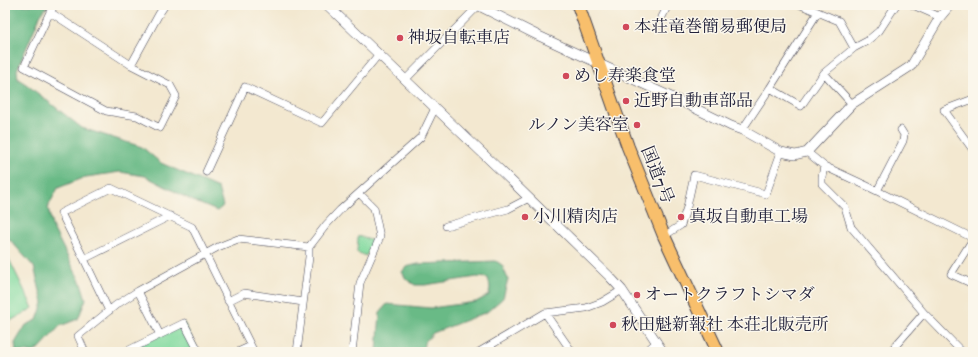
<svg xmlns="http://www.w3.org/2000/svg" width="978" height="357" viewBox="0 0 978 357" font-family="'IM FELL DW Pica','Noto Serif JP',serif">
<style>
.green{fill:#82da9f;stroke:#527e6d}
.forest{fill:#69ba86;stroke:#466e60}
.lines{fill:none;stroke-linecap:round;stroke-linejoin:round}
.minor-casing{stroke:#414051;stroke-width:8}
.tertiary-casing{stroke:#414051;stroke-width:10}
.trunk-casing{stroke:#414051;stroke-width:14}
.minor{stroke:#fff;stroke-width:7}
.tertiary{stroke:#fff;stroke-width:9}
.trunk{stroke:#f8bf6c;stroke-width:12}
.poi-dot{fill:#d1495b;stroke:#fbf7ec;stroke-width:1.5}
.labels{text-anchor:middle;dominant-baseline:central;stroke-width:3;stroke-linejoin:round;paint-order:stroke}
.poi-label{font-size:17px;fill:#22223b;stroke:#fbf7ec;text-anchor:start}
.street-label{font-size:17px;fill:#22223b;stroke:#fbf7ec}
</style>
<rect width="100%" height="100%" fill="#fbf7ec"/>
<filter id="ink" filterUnits="userSpaceOnUse"><feTurbulence type="fractalNoise" baseFrequency=".025" numOctaves="2"/><feDisplacementMap in="SourceGraphic" scale="8" xChannelSelector="R" yChannelSelector="G"/><feConvolveMatrix kernelMatrix="1 2 1 2 8 2 1 2 1" color-interpolation-filters="sRGB"/></filter>
<filter id="wash" filterUnits="userSpaceOnUse"><feTurbulence type="fractalNoise" baseFrequency=".012" numOctaves="4" result="noise"/><feDisplacementMap in="SourceGraphic" scale="16" xChannelSelector="R" yChannelSelector="G"/><feGaussianBlur stdDeviation="0.9" result="paint"/><feColorMatrix in="noise" values="0 0 0 0 0 0 0 0 0 0 0 0 0 0 0 0 0 1.4 0 .05"/><feComposite in="paint" operator="in"/></filter>
<g filter="url(#wash)">
<rect width="100%" height="100%" fill="#f3e8d0"/>
<!-- green -->
<path class="green" d="M358,236L373,241L366,256L357,252Z
M5,251L33,308L5,324Z
M184,323L199,352H138L135,347Z"/>
<!-- forest -->
<path class="forest" d="M5,5H48L40,16L17,70L18,79L26,84L82,128L142,147L161,163L218,188L223,206L217,211L193,201L145,176L120,172L86,177L58,188L48,207L52,226L81,283L86,299L78,319L60,326L39,349L34,352H16L15,343L26,325L37,320L43,303L34,267L11,241L5,238Z
M496,261L502,265L508,279L503,298L487,312L433,333L424,343L423,352H377L380,312L387,304L431,308L476,302L489,295L490,287L488,278L477,277L425,285H415L406,279L402,272L406,267L418,264Z"/>
</g>
<g filter="url(#ink)">
<g class="lines">
<!-- minor casing -->
<g class="minor-casing">
<path id="minor" d="M801,5L839,21L854,48L867,41L879,31L896,5
M913,5L940,17
M50,12L131,65L170,85L176,96L160,128L137,116L106,111L24,67Z
M50,12L55,5
M818,12L770,88L801,106L824,73L854,48
M662,17L668,5
M131,65L159,14L165,5
M824,73L852,104
M405,80L478,6
M973,99L944,110L973,150
M742,130L770,88
M807,152L824,166L867,186L973,238
M824,166L822,177V184L845,207L851,227L924,313L962,352
M206,172L245,87L322,123L379,54
M877,191L903,141L904,135L901,130
M446,226L508,209L529,198
M664,236L681,225L687,207L694,175L766,194L781,152
M973,239L951,274L973,284
M84,259L170,216
M138,291L160,335
M228,301L244,293L303,302
M109,311L84,259L61,213L111,188L192,227L254,352
M545,313L572,352
M135,347L184,323L199,352
M85,352L78,336L116,305L138,291L218,247L238,239L309,247
M125,352L135,347L138,352
M238,352L251,346
M297,352L309,257V247L326,225L340,210L421,137L435,108
M352,352L360,283L380,237L374,208L359,193
M479,352L545,313L586,308L602,302L622,290
M645,352L657,342
M890,352L924,313"/>
</g>
<!-- tertiary casing -->
<g class="tertiary-casing">
<path id="tertiary" d="M327,5L497,167L609,276L622,290L663,352
M477,5L539,36L678,100L731,126L742,130L781,152L795,155L807,152L852,104L911,66L940,17L950,5"/>
</g>
<!-- trunk casing -->
<g class="trunk-casing">
<path id="trunk" d="M578,5L628,147L664,236L718,352"/>
</g>
<!-- minor -->
<use href="#minor" class="minor"/>
<!-- tertiary -->
<use href="#tertiary" class="tertiary"/>
<!-- trunk -->
<use href="#trunk" class="trunk"/>
</g>
</g>
<!-- markers -->
<g class="poi-dot">
<circle cx="626" cy="27" r="4"/>
<circle cx="400" cy="38" r="4"/>
<circle cx="566" cy="76" r="4"/>
<circle cx="626" cy="101" r="4"/>
<circle cx="637" cy="125" r="4"/>
<circle cx="525" cy="217" r="4"/>
<circle cx="681" cy="217" r="4"/>
<circle cx="637" cy="295" r="4"/>
<circle cx="613" cy="325" r="4"/>
</g>
<g class="labels">
<!-- poi labels -->
<g class="poi-label">
<text x="634" y="27">本荘竜巻簡易郵便局</text>
<text x="408" y="38">神坂自転車店</text>
<text x="574" y="76">めし寿楽食堂</text>
<text x="634" y="101">近野自動車部品</text>
<text x="629" y="125" text-anchor="end">ルノン美容室</text>
<text x="533" y="217">小川精肉店</text>
<text x="689" y="217">真坂自動車工場</text>
<text x="645" y="295">オートクラフトシマダ</text>
<text x="621" y="325">秋田魁新報社 本荘北販売所</text>
</g>
<!-- street labels -->
<g class="street-label">
<text transform="translate(657 175) rotate(68)">国道7号</text>
</g>
</g>
<!-- margin -->
<rect width="978" height="357" fill="none" stroke="#fbf7ec" stroke-width="20"/>
</svg>
